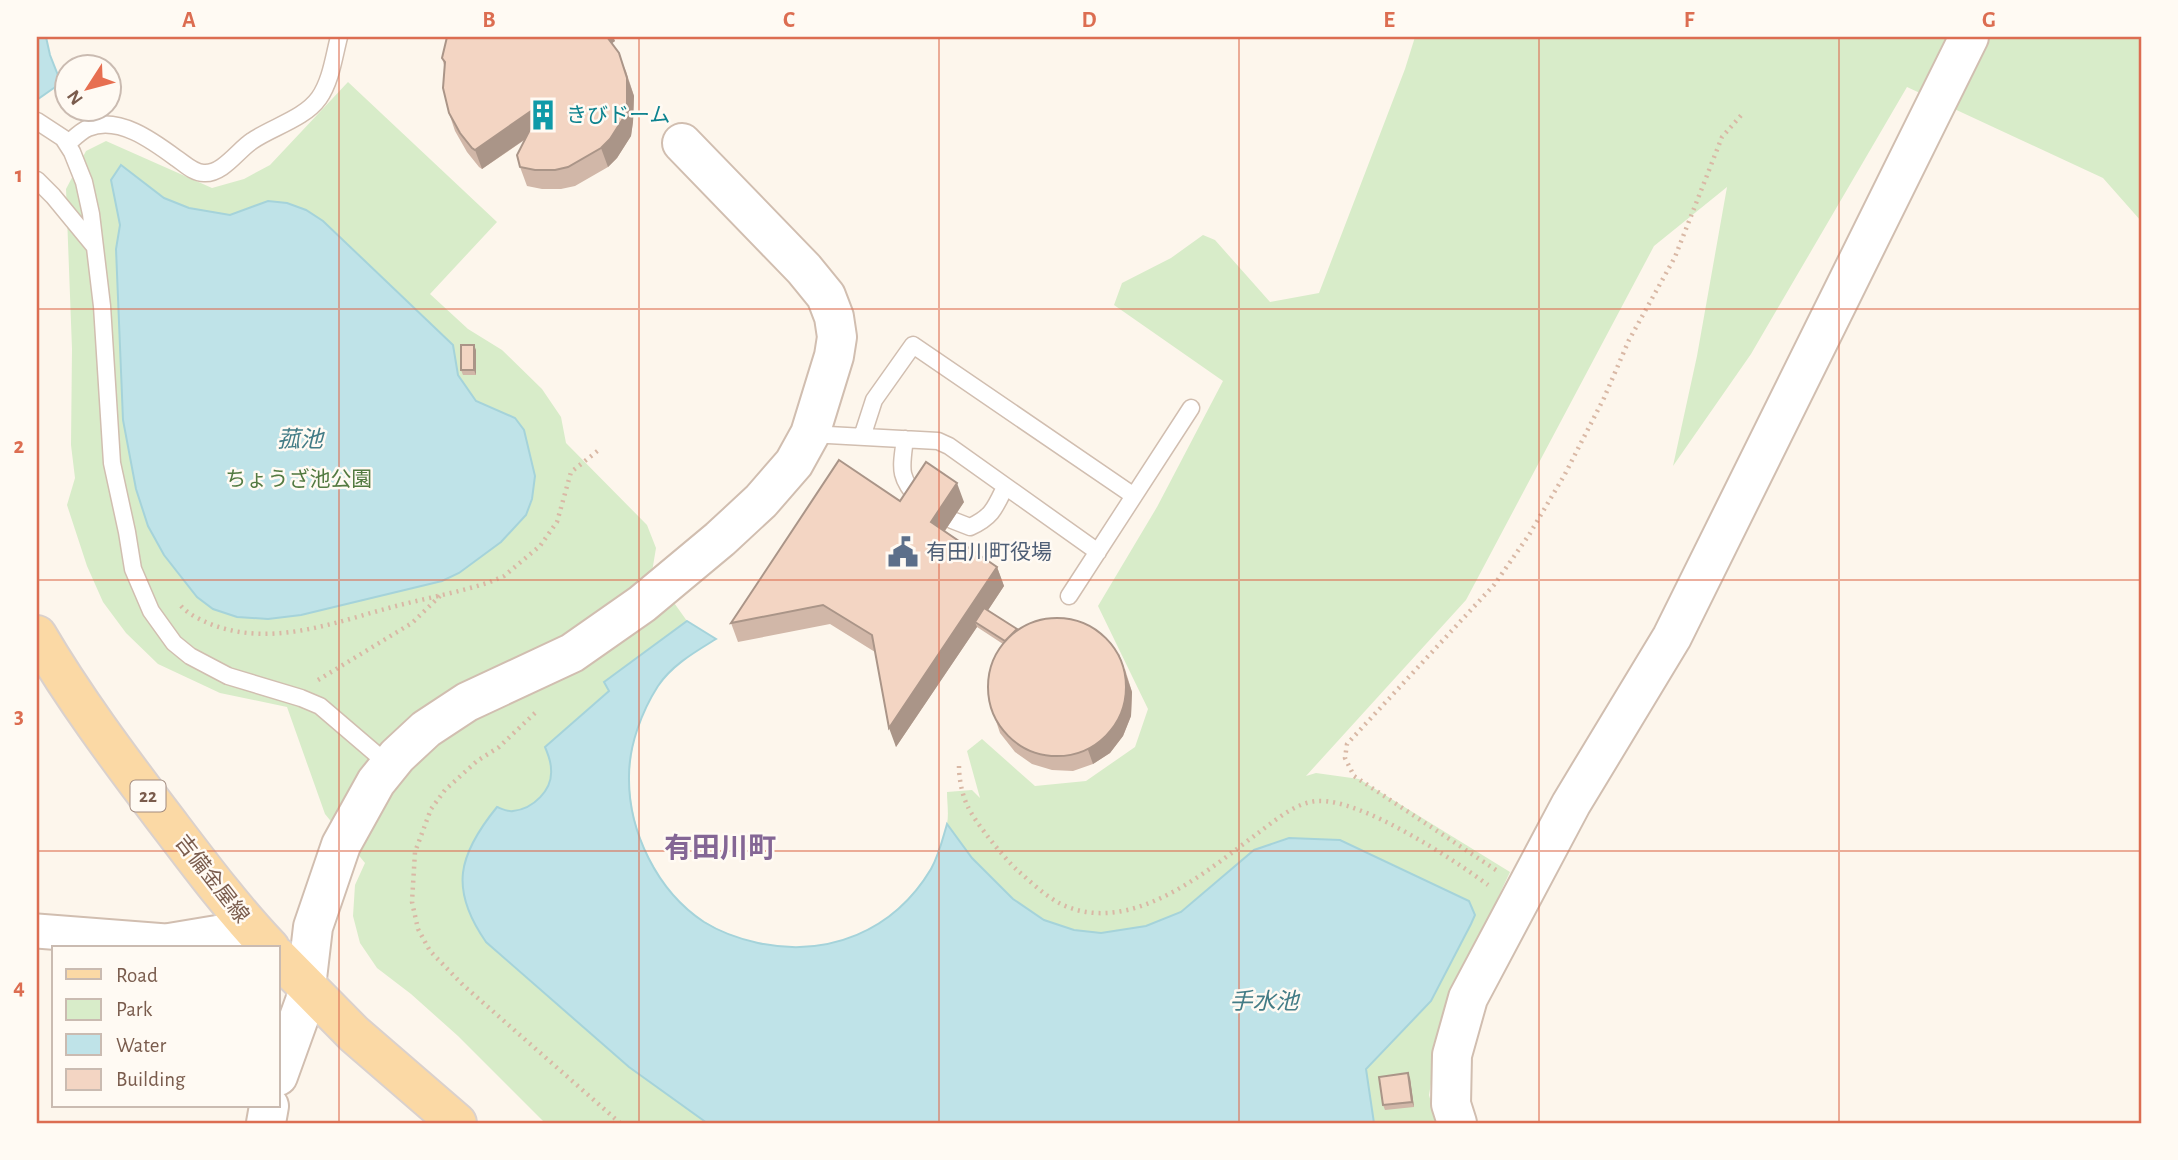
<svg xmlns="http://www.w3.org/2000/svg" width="2178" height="1160" viewBox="0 0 2178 1160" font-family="'Alegreya Sans','Noto Sans JP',sans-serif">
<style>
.green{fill:#d8ecc9}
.water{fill:#bfe3e8;stroke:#a5d3da;stroke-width:2}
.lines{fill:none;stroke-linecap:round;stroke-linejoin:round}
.service-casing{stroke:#d1beb0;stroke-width:19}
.minor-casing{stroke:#d1beb0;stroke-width:37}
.tertiary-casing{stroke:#d1beb0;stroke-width:42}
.primary-casing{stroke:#dad1cd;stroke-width:42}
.path{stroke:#d9b8a5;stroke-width:4.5;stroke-dasharray:2 5;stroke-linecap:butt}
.service{stroke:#fff;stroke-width:16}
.minor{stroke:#fff;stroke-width:33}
.tertiary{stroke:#fff;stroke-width:38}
.primary{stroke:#fbd9a5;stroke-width:38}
.wall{fill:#d1b7a8}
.shaded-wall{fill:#aa9588}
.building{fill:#f3d5c3;stroke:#aa9588;stroke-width:2}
.grid{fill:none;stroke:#dc6d51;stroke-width:2;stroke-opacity:0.55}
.labels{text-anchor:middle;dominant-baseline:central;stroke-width:5;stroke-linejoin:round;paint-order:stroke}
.shield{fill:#fffaf3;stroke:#a28b7f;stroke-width:2}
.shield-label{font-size:19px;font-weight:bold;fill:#7a5c4d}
.culture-label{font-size:21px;fill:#0d838f;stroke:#fffaf3;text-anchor:start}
.park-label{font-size:21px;fill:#537a41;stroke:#fffaf3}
.service-label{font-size:21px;fill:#4e5e75;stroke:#fffaf3;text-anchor:start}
.street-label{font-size:21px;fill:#7a5c4d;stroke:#fffaf3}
.water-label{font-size:23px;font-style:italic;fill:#437c86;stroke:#fffaf3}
.district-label{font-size:28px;font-weight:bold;fill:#846695;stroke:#fffaf3}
.neatline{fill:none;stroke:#dc6d51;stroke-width:2.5}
.grid-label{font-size:23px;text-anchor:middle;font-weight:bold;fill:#dc6d51}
</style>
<rect width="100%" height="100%" fill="#fdf6ec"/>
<!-- green -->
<path class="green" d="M1415,37H2141V221L2103,178L1907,87L1751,354L1673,466L1697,356L1727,187L1654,246L1466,600L1306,776L1316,773L1359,779L1510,872L1442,1017L1429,1095L1437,1123H545L458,1036L411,994L377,968L360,943L353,916L355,885L365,863L325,814L287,707L220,693L158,664L126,633L103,602L87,566L67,505L75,478L71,445L72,349L66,189L86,151L106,141L212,188L244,179L270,165L348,82L497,222L430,294L468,329L502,350L542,389L561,417L566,443L647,525L656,548L652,572L687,621L716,639C695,652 672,665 658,686C620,745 621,813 657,872C661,879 665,888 671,894C728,956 834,967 897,909C921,887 942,858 947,824C949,814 947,802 947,792L972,790L980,798L967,751L982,739L1035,786L1086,781L1135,747L1148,709L1098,606L1157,507L1223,381L1114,305L1122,283L1171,258L1203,235L1215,240L1270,302L1319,293L1405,69Z"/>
<!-- water -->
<path class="water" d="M37,37H46L50,55L61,83L38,99Z
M121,165L164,198L189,208L230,215L268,201L287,203L306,210L323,221L453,345L458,375L476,401L515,418L524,430L535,476L532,499L526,515L501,542L459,573L442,581L301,615L268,619L237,617L213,609L197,597L164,555L148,526L136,489L123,420L116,249L120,225L111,180Z
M687,621L716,639C695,652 672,665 658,686C642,711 629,745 629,776C628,831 657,891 704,922C720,932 740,939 758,943C828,958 894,931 931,869C939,855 943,838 947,824L972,858L1013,899L1044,920L1074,930L1101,933L1146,926L1181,912L1254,850L1289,838L1340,840L1469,901L1475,915L1471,924L1431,1001L1366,1069L1374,1123H707L629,1067L486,942C449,889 458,855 497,807C502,809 508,812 513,811C533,809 553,790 551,769C551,761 548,754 545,747L609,691L604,682Z"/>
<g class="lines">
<!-- service casing -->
<g class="service-casing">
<path id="service" d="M37,121L63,138L72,152L84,182L91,214L102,306L112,463L127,532L133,569L151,611L174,643L190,656L228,676L301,698L320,706L389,765
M67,144C73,139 81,131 88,128C118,115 153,141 176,158C184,163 193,173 204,173C223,174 238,150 252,141C272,127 304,119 319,98C331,81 334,56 339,37
M37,180L53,196L95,247
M810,434L938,441L949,446L1098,552
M862,437L874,400L913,345L1134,496
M905,439C901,469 898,477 920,501
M952,520L970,527C992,517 995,508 1005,487
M1069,596L1191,408"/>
</g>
<!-- minor casing -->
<g class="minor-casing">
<path id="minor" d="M37,931L166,941L250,927"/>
</g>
<!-- tertiary casing -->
<g class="tertiary-casing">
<path id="tertiary" d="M306,987L313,927L341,845L376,782L397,756L426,729L467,702L572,653L642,604L720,539L761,501L794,463L810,434L834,356L837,337L834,317L826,296L804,269L682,143
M278,1076L309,990
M266,1123L269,1106
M1457,1123L1451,1104L1452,1055L1468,998L1571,804L1672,637L1969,37"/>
</g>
<!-- primary casing -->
<g class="primary-casing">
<path id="primary" d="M37,635C74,698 118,757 162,815C197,861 231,907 270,948
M278,957L354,1034L457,1123"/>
</g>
<!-- path -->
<path class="path" d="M181,606C188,614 199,619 208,623C270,649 335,622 396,606C427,598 460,592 490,582L504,576L540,546L557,522L571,472L600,449
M318,680L412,623L440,596
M535,713L499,747L477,761L445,790L431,809L415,852L412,902L418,929L430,951L463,985L620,1123
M959,766C959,779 962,795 968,807C975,822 1004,858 1017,870C1031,882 1046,897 1063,905C1132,936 1207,871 1258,833C1276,820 1296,802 1318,801C1362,799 1453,859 1488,885
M1496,870L1354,776L1345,758L1347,744L1494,585L1529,535L1565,474L1604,398L1629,340L1675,257L1722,137L1744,112"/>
<!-- service -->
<use href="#service" class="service"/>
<!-- minor -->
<use href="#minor" class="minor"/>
<!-- tertiary -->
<use href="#tertiary" class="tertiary"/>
<!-- primary -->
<use href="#primary" class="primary"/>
</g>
<!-- wall -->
<path class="wall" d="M447,37H613L615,41L612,43L626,71L634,96L633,122L631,136L617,158L608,167L575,186L561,189H542L527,186L520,167L526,139L482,169L479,167L467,152L455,131L449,113L444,65L442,58Z
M476,350V375H463L461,370Z
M900,501L964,502L945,531L997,567L1004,586L988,610L1017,629L1125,669L1132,692L1131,716L1123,736L1110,753L1093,764L1073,771L1052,770L1032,764L1015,752L1000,733L995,718L1003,644L977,627L896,747L875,652L830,624L738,642L731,623Z
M1410,1078L1414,1107L1385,1110L1383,1105Z"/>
<!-- shaded-wall -->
<path class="shaded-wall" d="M604,37H613L615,41L607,47Z
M619,53L634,96L633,122L631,136L617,158L608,167L601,148Z
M544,102L551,121L482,169L475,150Z
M474,345L476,350V375L474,370Z
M957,483L964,502L938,541L931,522Z
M997,567L1004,586L979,624L975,622L977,627L896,747L889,728Z
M1119,654L1132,692L1131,716L1123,736L1110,753L1093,764L1088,750Z
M1408,1073L1410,1078L1414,1107L1412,1102Z"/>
<!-- building -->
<path class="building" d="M447,37H607L619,53L627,78V103L624,117L610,139L601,148L568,167L555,170H535L520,167L517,155L544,102L475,150L472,148L460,133L449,113L443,88L445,62L442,58Z
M461,345H474V370H461Z
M839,460L900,501L926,462L957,483L931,522L997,567L889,728L872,635L823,605L731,623Z
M984,608L1017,629L1005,641L975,622Z
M988 687a69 69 0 1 1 138 0a69 69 0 1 1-138 0Z
M1408,1073L1412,1102L1383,1105L1379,1077Z"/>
<!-- grid -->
<path class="grid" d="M339,37V1123M639,37V1123M939,37V1123M1239,37V1123M1539,37V1123M1839,37V1123M37,309H2141M37,580H2141M37,851H2141"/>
<!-- icons -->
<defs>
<g id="building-bare" transform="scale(2.415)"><path d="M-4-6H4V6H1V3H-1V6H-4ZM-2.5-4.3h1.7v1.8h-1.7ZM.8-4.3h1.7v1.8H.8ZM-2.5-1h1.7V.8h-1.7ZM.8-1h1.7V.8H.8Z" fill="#0f9aa8" stroke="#fffaf3" stroke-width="2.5" paint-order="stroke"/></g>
<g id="civic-bare" transform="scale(2.415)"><path d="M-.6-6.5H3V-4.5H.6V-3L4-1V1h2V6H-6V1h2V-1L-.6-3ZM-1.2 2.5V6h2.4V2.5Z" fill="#5c6f8a" stroke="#fffaf3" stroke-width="2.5" paint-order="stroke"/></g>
</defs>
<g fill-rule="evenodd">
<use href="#building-bare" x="543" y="115"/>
<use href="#civic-bare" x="903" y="552"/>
</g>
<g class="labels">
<!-- shield labels -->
<rect class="shield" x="130.5" y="780.5" width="35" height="31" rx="5"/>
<g class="shield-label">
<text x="148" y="796">22</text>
</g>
<!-- culture labels -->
<g class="culture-label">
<text x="566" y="115">きびドーム</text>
</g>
<!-- park labels -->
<g class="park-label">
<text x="299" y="479">ちょうざ池公園</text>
</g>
<!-- service labels -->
<g class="service-label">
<text x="926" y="552">有田川町役場</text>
</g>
<!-- street labels -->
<g class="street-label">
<text transform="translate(212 879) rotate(52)">吉備金屋線</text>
</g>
<!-- water labels -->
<g class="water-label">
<text x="300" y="440">菰池</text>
<text x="1264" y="1002">手水池</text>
</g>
<!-- district labels -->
<g class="district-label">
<text x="720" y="849">有田川町</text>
</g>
</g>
<!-- border -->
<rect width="2178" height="1160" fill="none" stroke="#fffaf3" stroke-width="77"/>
<!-- legend -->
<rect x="52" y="946" width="228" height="161" fill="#fffaf3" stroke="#cabbb1" stroke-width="2"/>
<rect x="66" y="969" width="35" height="10" fill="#fbd9a5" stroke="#cabbb1" stroke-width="2"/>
<text x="116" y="982" font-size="21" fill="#7a5c4d">Road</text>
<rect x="66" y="999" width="35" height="21" fill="#d8ecc9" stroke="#cabbb1" stroke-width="2"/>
<text x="116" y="1016" font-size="21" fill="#7a5c4d">Park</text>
<rect x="66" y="1034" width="35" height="21" fill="#bfe3e8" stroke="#cabbb1" stroke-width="2"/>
<text x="116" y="1052" font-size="21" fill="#7a5c4d">Water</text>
<rect x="66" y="1069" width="35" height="21" fill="#f3d5c3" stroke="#cabbb1" stroke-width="2"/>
<text x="116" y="1086" font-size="21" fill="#7a5c4d">Building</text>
<!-- north arrow -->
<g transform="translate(88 88) rotate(234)"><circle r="33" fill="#fffaf3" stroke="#cabbb1" stroke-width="2"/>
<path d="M0-5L12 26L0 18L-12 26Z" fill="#e76f51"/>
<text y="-10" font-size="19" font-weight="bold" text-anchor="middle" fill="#7a5c4d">N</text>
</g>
<rect x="38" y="38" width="2102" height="1084" class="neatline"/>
<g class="grid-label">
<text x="189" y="27">A</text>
<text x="489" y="27">B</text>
<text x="789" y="27">C</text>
<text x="1089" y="27">D</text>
<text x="1389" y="27">E</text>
<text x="1689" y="27">F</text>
<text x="1989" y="27">G</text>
<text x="19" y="182">1</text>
<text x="19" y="453">2</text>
<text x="19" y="723">3</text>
<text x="19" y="994">4</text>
</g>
</svg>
